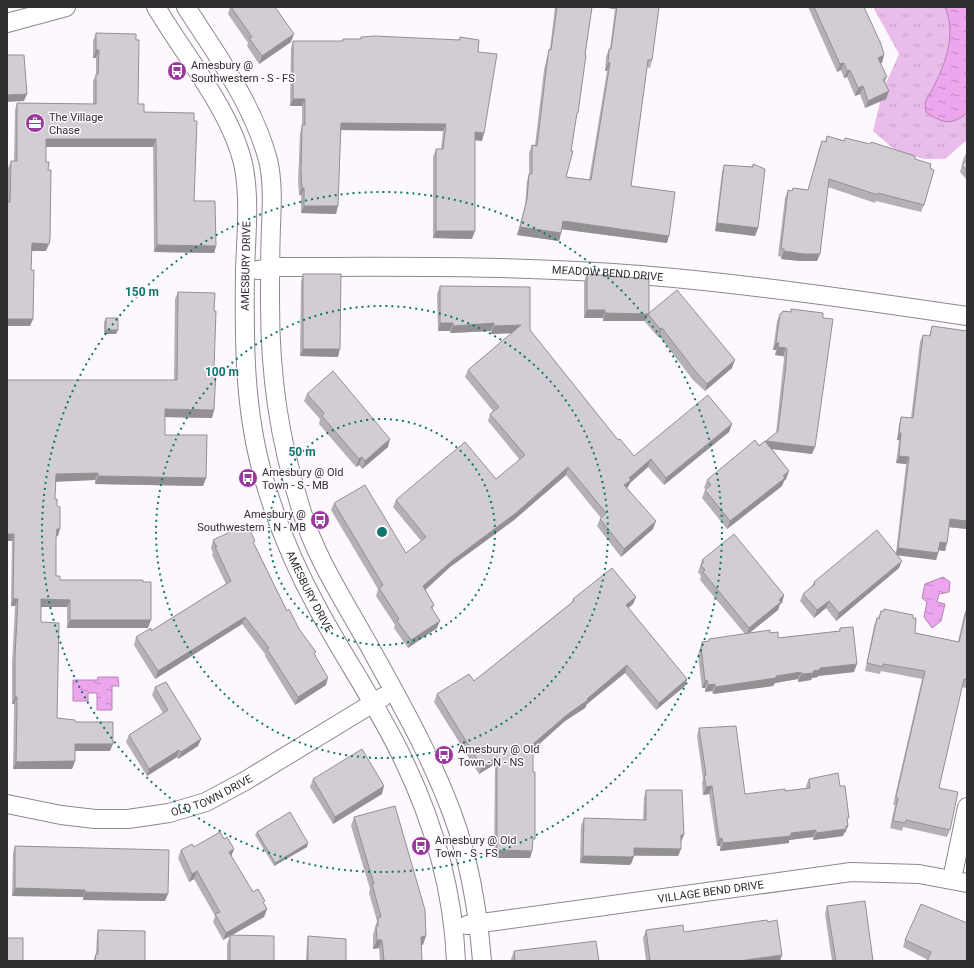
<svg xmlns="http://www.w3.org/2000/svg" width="974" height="968" viewBox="0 0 974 968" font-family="Roboto,sans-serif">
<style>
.grass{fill:url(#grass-tufts)}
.water{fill:url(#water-ripples);stroke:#b482b5}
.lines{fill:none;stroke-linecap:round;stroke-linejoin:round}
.minor-casing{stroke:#8d888d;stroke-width:20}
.minor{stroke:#fff;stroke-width:18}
.wall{fill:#b5b0b5}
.shaded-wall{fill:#939093}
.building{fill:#d2cdd2;stroke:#939093}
.ring{fill:none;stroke:#0f766e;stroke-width:2;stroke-dasharray:2 4}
.labels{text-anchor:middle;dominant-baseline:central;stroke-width:3;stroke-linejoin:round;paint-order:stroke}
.poi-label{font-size:11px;fill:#302e30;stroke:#fdf8fd;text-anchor:start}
.street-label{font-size:11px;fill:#302e30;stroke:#fdf8fd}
.centre{fill:#0f766e;stroke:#fdf8fd;stroke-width:2}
.ring-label{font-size:12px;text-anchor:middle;font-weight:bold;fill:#0f766e;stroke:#fdf8fd;stroke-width:3;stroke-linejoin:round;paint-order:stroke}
</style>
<defs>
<pattern id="grass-tufts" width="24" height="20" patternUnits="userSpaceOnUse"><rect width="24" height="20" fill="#e9bce9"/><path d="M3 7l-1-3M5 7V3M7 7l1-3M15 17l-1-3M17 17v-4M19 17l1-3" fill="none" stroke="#c8a2c8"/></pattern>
<pattern id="water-ripples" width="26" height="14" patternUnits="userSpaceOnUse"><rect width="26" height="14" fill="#eda6ee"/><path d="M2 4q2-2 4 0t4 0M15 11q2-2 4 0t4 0" fill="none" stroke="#c088c1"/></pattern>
</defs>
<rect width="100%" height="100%" fill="#fdf8fd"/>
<!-- grass -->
<path class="grass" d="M873,7H967V140L945,159H924L896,151L873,131L883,90L899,54Z"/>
<!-- water -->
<path class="water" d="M945,7H967V113C951,126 942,123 926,112L925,103C928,96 932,91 935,84C947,60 956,32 945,7Z
M943,577L950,582L949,592L939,594L937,602L945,604L941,621L932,628L924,617L927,602L922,598L925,584Z
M98,677H118L119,686H112V710H97V693H88V701H73V680H97Z"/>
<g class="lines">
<!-- minor casing -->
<g class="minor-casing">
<g id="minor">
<path id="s1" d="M156,7C185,56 233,113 244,168C250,202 246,237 245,271C244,341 244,411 264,479C277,524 295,567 317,607C344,658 378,706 403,759C434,823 453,890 456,961"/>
<path d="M186,7C217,55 253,104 268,160C273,181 272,204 271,226C270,252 270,277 270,303C270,376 279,439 301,509C316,560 347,605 372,651C401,704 432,758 453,816C470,862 478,912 482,961"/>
<path d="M7,23L66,7"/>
<path id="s2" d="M258,270L280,267C400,267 521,265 640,275C749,284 859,300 967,316"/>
<path id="s3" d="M7,804L61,815L95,819H128L169,813L206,802L245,781L383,697"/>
<path d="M952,879L967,807"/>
<path id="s4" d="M467,925L851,872L919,874L967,883"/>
</g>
</g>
<!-- minor -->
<use href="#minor" class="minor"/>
</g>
<!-- wall -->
<path class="wall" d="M230,7H275L291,42L259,64L247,46L248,43L228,14Z
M555,7H592L575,120L566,177L589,180L607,71H605L606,57L609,49H610L615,9L608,8V7H659L652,60L650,68L647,67L631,186L667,243L562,229L559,241L517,235L525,206L527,181L529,174V153L532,145H535L544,70L547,57L550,49Z
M808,7H864L884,55L882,63H880L887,77L885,82L889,91L886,99L865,108L860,94L855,96L847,77L844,78L841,70L837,72Z
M96,33L138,104L144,112L194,201L216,246L214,253L154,252L153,147H46V251H32L31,270L33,319L30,326L7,202L8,168L11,161H14L15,110L17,103L93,104V81L96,75V58H93V41Z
M361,37L459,40L460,37L478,52L482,141L475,140L472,239L433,238V157L436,149H441L443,131L341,130L336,214L301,213V195H299L298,181L300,133L302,126V106H290L291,48L293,41H342L343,39H360Z
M827,136L915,159L930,168L924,205L921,212L876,201L875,203L828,187L820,254L817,261H800L781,259V257L778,256L785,198L788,190L792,191L793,188L808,190L819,149L822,141L825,142Z
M967,153V180L960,172L962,165L963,164L962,163L965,155Z
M753,164L758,228L755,236L715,231L722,172L724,165L752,167Z
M303,274L338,357L300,356L301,282Z
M587,274L648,314L732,368L705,391L693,380L659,336L658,337L645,322V321H603V318H584V282Z
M440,286L530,330L618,440L634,456L732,424L729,432L664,485L648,467L630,483L628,487L627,488L653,529L621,557L597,526L600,519L601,518L566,475L514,520L450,567L425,590L434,605L432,610L437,628L408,648L394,628L395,625L376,596L378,589L331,510L334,503L406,553L421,541L393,507L396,500L496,479L520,460L488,421L490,414L493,411L465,377L468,370L512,333L491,334V331L450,333V331H438L437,294Z
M178,292L214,370V410L212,418L165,417V435L206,478L203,486L95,484V480L55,481V499L58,536H56V576L60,580L148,628H67V607H41V622L57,718L75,722L110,751H75V761L72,769H13L14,711V704H12V664L15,606H11L12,541H7V380H174L175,299Z
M791,309L812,454L772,449L789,471L786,479L784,481L782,486L727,529L702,498L705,490L706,489L704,488L707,480L765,441L776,433L784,358L783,356L775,355L776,350H773L777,321L780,314L782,313L783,311L790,312Z
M106,318L116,334H104V322Z
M932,326L967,331V529L949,527L945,551L939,550L936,560L897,555L899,568L836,621L826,608L814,618L800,601L803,594L812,586L814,582L896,553L906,464L896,463L899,440H897L899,424L901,417L911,418L920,342L923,335L929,336Z
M307,394L388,447L362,469L359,465L356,467L319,424L320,419L304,401Z
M213,540L254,543L287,611L299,629L315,655L326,685L295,705L265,656V654L242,624L155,679L134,645L136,637L151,631L226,584L212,555L213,553L211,548Z
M702,560L784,595L782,603L780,604L778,610L749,633H770L778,638L839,631L840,628L854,672L818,676V677L812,678L811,680L798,682V679L775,683L773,686L713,694L712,691L705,692V688H702L698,655L702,642H708L709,639L745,634L700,580L701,576L698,572Z
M636,597L633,604L628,608L687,679L685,686L656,710L625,673L587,704L585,708L565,721L533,750L532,851L530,858H494L495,764L479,774L434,702L437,694L474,681L572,602L573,599Z
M967,608V686L966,688L962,687L939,788L950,830L947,837L903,827L902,831L890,828L895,805H893L922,679L881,671L880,674L865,671L874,626L877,618H878L881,611L915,633L958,642L964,615Z
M155,687L201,739L198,746L178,759L177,757L147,776L126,742L129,735L163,713L152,695Z
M699,728L745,794L785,791L806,788V786L809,779L840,786L848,826L845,833H844L843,836L813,840V837L789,840V843L720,851V846H717L709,794L703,795L702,783L703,779L697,736Z
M313,779L382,794L333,824L310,787Z
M646,790L681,842V849L678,856H634L631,864L629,865L580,863L581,826L584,818L643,820L644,797Z
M354,817L423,945H421L422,961H380L379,948L373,949V935L377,921L369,893L370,889L351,826Z
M257,832L307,847L274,866L255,835Z
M224,839L234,849L231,856L253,892L264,904L267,909L264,917L232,935L274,961H227V944L230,936L223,940L213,922L215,916L194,879L189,882L178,858L181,850Z
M15,846L165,901L83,900V897L12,896L13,853Z
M827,906L873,961H832L825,914Z
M967,923L928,960L903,947L905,940Z
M98,930L145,961H94V958L96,954L97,934Z
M646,930L684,932L780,961H646L643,938Z
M308,936L346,961H306L307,940Z
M514,951L599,961H511V959Z"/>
<!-- shaded-wall -->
<path class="shaded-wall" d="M609,7H616L615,9L608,8Z
M294,34L291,42L259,64L262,56Z
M96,50H99L96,58H93Z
M884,55L882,63L875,65L878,58Z
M608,63H610L607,71H605Z
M844,63L841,70L837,72L840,64Z
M850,70L847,77L844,78L847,71Z
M863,86L860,94L855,96L858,88Z
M889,91L886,99L865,108L868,101Z
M27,94L24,101L7,102V95Z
M293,99H305L302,106H290Z
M341,123L446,124L443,131L338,130Z
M475,132L484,133L482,141L472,140Z
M46,139H156L153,147H43Z
M302,188H304L301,195H299Z
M304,206H338L336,214L301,213Z
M563,221L669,236L667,243L560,229Z
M717,223L758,228L755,236L715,231Z
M520,227L561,233L559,241L517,235Z
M436,231H475L472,239L433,238Z
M32,243L49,244L46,251H29Z
M157,245L216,246L214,253L154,252Z
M784,251L820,254L817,261H800L781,259Z
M587,310H605L603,318H584Z
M605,313L649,314L645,321H603Z
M7,319H33L30,326H7Z
M440,323H453L450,331H438Z
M494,323L491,331L450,333L453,326Z
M521,325L519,333L491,334L494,326Z
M662,328L659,336L658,337L660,329Z
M106,330H118L116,334H104Z
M776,343H779L776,350H773Z
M778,347L786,348L783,356L775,355Z
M303,349H340L338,357L300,356Z
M735,360L732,368L705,391L707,384Z
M165,409L214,410L212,418L162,417Z
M732,424L729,432L664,485L666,478Z
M899,433H901L899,440H897Z
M390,439L388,447L362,469L365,461Z
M766,441L815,447L812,454L763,448Z
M899,456L909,457L906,464L896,463Z
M362,457L359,465L356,467L359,459Z
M651,459L648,467L630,483L628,487L622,493L624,485L629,478Z
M568,467L566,475L514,520L450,567L421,594L423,586L453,560Z
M789,471L786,479L784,481L782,486L727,529L730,521Z
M98,473L95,480L53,482L56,474Z
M98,476L206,478L203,486L95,484Z
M950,519L967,521V529L947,527Z
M656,521L653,529L621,557L624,549Z
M57,529H60L58,536H54Z
M7,534H14L12,541H7Z
M940,542L947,543L945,551L937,550Z
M898,548L938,553L936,560L895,555Z
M902,561L899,568L836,621L839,613Z
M784,595L782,603L780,604L778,610L747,635L749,628Z
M636,597L633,604L623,613L626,605Z
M13,599H18L15,606H11Z
M41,599L70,600L67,607H38Z
M829,601L826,608L814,618L817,610Z
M245,617L242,624L155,679L158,671Z
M70,620H151L148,628H67Z
M440,621L437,628L408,648L411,640Z
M857,664L854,672L818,676V677L812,678L811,680L798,682L801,674L820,668Z
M627,665L625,673L587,704L585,708L565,721L530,752L533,744L568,714Z
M801,672L798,679L775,683L773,686L713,694L715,687Z
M328,678L326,685L295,705L298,697Z
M687,679L685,686L656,710L659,703Z
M707,680L705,688H702L705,681Z
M715,684L712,691L705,692L708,685Z
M15,697H17L14,704H12Z
M201,739L198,746L178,759L181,752Z
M75,744H113L110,751H73Z
M179,750L177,757L147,776L149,769Z
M497,757L495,764L479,774L482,767Z
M75,761L72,769H13L16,762Z
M384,786L382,794L333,824L335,817Z
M712,786L709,794L703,795L706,787Z
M846,826H848L845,833H844L843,836L813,840L816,833Z
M816,830L813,837L789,840V843L720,851L723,843Z
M681,835H684L681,842Z
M722,838L720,846H717L719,839Z
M308,843L307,847L274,866L275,863Z
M634,848L681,849L678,856L631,855Z
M234,849L231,857L229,852Z
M497,850L532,851L530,858H494Z
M583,856H634L631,864L629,865L580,863Z
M197,871L194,879L189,882L192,874Z
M15,888L85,890L83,897L12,896Z
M85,892L168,894L165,901L83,900Z
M267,909L264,917L223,940L226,933Z
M426,936L423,945H417L421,937Z
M377,940H382L379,948L373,949Z
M782,955L780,961H739Z"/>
<!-- building -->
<path class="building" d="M231,7H275L294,34L262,56L249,38L252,37Z
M557,7H592L585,55H586L578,113H577L571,151H573L566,177L591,180L610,63H608L609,49H611L617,7H659L652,60H648L631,186L675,192L669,236L563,221L561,233L520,227L527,199L529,174H532V145L537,146L547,63L549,49L551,50Z
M814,7H864L881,44L884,55L878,58L887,77L883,79L889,91L868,101L863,86L858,88L850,70L847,71L844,63L840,64Z
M96,33L136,34V40H139L138,104H144V112L194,113V121H197L194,201H215L216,246L157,245L156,139H46V162H49L48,170H51L50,238L49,244L32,243L31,270H34L33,319H7V202H10L11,161H17V103L96,104V74H98L99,50H96Z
M375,36L460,40V37L479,40L478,52L497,54L484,133L475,132V231H436V149H443L446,124L341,123L338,206H304V188H302L301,173L302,125H305V99H293V41H343V39H361V37Z
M7,55H24L27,94L7,95Z
M827,136L844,141L845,138L870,144L871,142L915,156V159L931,164L930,168L934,170L924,205L878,193V195L829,179L820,254H803L784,251V249H781L788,190L792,191L793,188L808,190L822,141L826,142Z
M967,160V170L962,165Z
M753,164L765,169L758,228L717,223L724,165L753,167Z
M303,274H341L340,349H303Z
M587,274L649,279V314L605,313V310H587Z
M440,286L530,287V330L618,440L620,439L634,456L708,395L732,424L666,478L651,459L629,478L631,480L624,485L656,521L624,549L600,519L606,513L568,467L516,513L453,560L423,586L434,605L431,607L440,621L411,640L397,621L399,619L379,588L383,585L334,503L365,485L406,553L426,537L396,500L416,483L465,442L496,479L525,455L490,414L499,407L468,370L521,325L494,326V323L453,326V323H440Z
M677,290L735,360L707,384L696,372L662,328L660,329L648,314Z
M178,292L215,293L214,311H216L214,370H216L214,410L165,409V435H207L206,478L98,476V473L56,474L55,499H57V506L60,507V529H57L56,539V576H60V580H143V582H151V620H70V600L41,599V622L59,623L57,718L75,720V722H113V744H75V761L16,762L17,704V697H15V656L18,599H13L14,534H7V380H177Z
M791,309L823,313V318L833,319L815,447L766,441L778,431L785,374L787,350L786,348L778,347L779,343H776L780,314L782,313L783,311L791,312Z
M106,318H118V330H106Z
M932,326L967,331V521L950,519L947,543L940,542L938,553L898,548L909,457L899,456L901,433H899L901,417L913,418L923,335L930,336Z
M333,371L390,439L365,461L362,457L359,459L322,416L324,413L307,394Z
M755,440L759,446L765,441L789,471L783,476L785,478L730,521L705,490L711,485L707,480Z
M247,524L255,541L253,542L287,611L289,609L299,629L316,652L314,653L317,659L328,678L298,697L267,649L269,648L245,617L158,671L136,637L151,628V631L231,581L215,547H217L213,540Z
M877,530L902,561L839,613L829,601L817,610L803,594L815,584L814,582Z
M734,534L784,595L779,600L781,602L749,628L703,572L705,570L701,565L704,562L702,560Z
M612,568L636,597L626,605L687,679L659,703L627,665L587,699L588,700L568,714L533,744V772H535V839H533L532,851L497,850V757L482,767L437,694L469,674L474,681L574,601L573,599Z
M967,608V680L964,679L939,788L958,792L950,830L906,820L905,823L893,821L898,798L896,797L925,671L883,664V667L867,663L877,618L879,619L881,611H884V609L913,615V618H916L915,633L959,642Z
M853,627L857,664L820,668V670L813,671L814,673L801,674V672L776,676V678L715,687V684L708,685L707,680L705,681L701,647H702V642L709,641V639L770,630V633L778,632V638L840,631V628Z
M166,682L201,739L181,752L179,750L149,769L129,735L168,710L155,687Z
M736,726L745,794L785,789V791L810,788L809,779L838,773L840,786H845L849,818H847L848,826H846V829L816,833V830L791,833V836L723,843L722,838L719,839L712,786L706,787L704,775H706L699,728Z
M362,749L384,786L335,817L313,779Z
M646,790H682L684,835H681V849L634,848V856L631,857L583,856L584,818L646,820Z
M395,806L425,910L426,936L421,937L422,961H384L382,940H377L376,926H378V918L381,917L372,884H374L354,817Z
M290,812L308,843L275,863L257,832Z
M220,832L224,839L227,837L234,849L229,852L253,892L258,889L265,901L263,902L267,909L226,933L215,914L220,912L197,871L192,874L181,850L192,844L194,847Z
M15,846L169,850L168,894L85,892V890L15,888Z
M865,901L873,961H836L827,906Z
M921,904L967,923V961H927L931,952L905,940Z
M767,920L768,922L777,920L782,955L739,961H650L646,930L683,925L684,932Z
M98,930L145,931V961H95L96,954H98Z
M230,935L274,936V961H230Z
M308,936L346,939V961H308Z
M7,938H23V961H7Z
M596,941L599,961H515L514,951Z"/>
<!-- distance rings -->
<g class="ring">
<circle cx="382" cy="532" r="113"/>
<circle cx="382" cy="532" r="226"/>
<circle cx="382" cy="532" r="340"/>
</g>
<!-- icons -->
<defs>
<g id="bus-disc" transform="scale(1)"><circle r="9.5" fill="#9b389e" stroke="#fdf8fd"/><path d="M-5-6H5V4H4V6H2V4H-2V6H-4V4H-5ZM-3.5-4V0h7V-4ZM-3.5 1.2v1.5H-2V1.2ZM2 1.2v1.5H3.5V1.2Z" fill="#fff"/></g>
<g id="office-disc" transform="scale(1)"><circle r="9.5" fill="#9b389e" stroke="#fdf8fd"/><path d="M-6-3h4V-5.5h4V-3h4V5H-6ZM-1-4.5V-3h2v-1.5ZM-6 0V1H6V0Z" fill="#fff"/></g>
</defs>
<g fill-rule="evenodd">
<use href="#bus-disc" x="177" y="71"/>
<use href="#office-disc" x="35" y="123"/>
<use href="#bus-disc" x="248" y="478"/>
<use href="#bus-disc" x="320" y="520"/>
<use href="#bus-disc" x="444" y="755"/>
<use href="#bus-disc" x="421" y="846"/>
</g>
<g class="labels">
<!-- poi labels -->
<g class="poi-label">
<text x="191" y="65">Amesbury @<tspan x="191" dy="13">Southwestern - S - FS</tspan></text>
<text x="49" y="117">The Village<tspan x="49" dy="13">Chase</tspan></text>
<text x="262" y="472">Amesbury @ Old<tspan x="262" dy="13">Town - S - MB</tspan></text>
<text x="306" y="514" text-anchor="end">Amesbury @<tspan x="306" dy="13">Southwestern - N - MB</tspan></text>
<text x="458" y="749">Amesbury @ Old<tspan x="458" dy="13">Town - N - NS</tspan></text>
<text x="435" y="840">Amesbury @ Old<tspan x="435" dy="13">Town - S - FS</tspan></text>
</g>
<!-- street labels -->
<g class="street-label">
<text transform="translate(246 266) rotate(-89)">AMESBURY DRIVE</text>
<text stroke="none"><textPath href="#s2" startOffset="350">MEADOW BEND DRIVE</textPath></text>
<text stroke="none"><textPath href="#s1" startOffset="619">AMESBURY DRIVE</textPath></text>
<text stroke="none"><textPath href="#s3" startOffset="210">OLD TOWN DRIVE</textPath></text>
<text stroke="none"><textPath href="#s4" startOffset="246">VILLAGE BEND DRIVE</textPath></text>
</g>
</g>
<circle cx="382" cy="532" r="6" class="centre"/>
<g class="ring-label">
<text x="142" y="296">150 m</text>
<text x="222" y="376">100 m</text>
<text x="302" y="456">50 m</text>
</g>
<!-- border -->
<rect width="974" height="968" fill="none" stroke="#302e30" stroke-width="16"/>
</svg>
